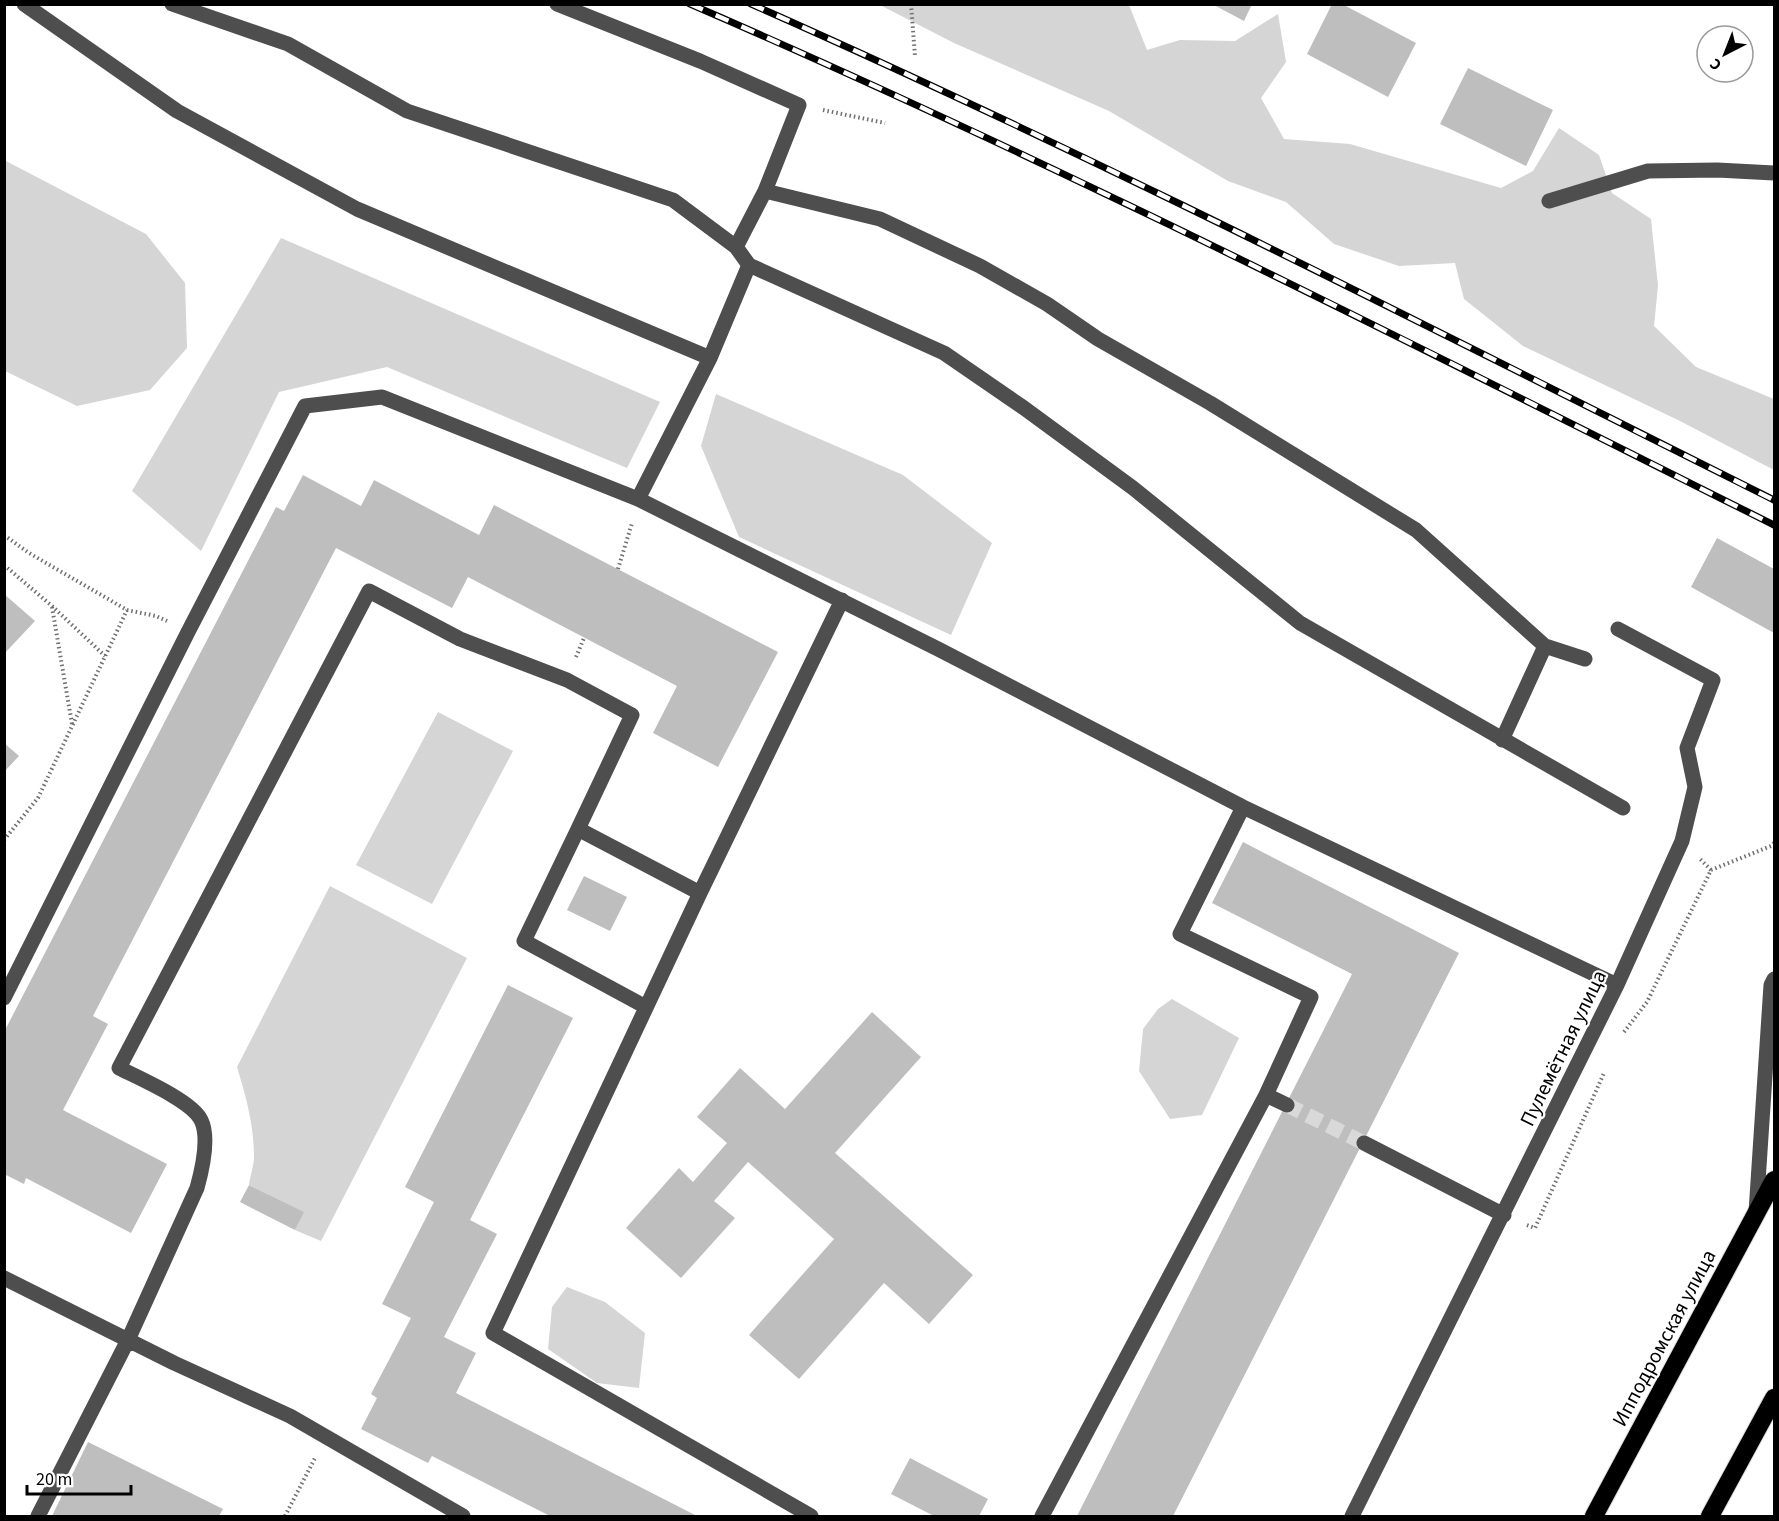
<svg xmlns="http://www.w3.org/2000/svg" width="1779" height="1521" viewBox="0 0 1779 1521" font-family="'Source Sans 3',sans-serif">
<style>
.green{fill:#d5d5d5}
.building{fill:#bebebe}
.lines{fill:none;stroke-linecap:round;stroke-linejoin:round}
.minor-tunnel{stroke:#d9d9d9;stroke-width:15;stroke-dasharray:15 8;stroke-linecap:butt}
.highway-casing{stroke:#dbdbdb;stroke-width:20}
.path{stroke:#707070;stroke-width:4;stroke-dasharray:1.5 3;stroke-linecap:butt}
.minor{stroke:#4e4e4e;stroke-width:15}
.highway{stroke:#000;stroke-width:18}
.rail-casing{stroke:#000;stroke-width:7}
.rail{stroke:#fff;stroke-width:4.5;stroke-dasharray:14;stroke-linecap:butt}
.labels{text-anchor:middle;dominant-baseline:central;stroke-width:4.5;stroke-linejoin:round;paint-order:stroke}
.street-label{font-size:21px;fill:#000;stroke:#fff}
</style>
<rect width="100%" height="100%" fill="#fff"/>
<!-- green -->
<path class="green" d="M880,5H1129L1147,50L1180,40L1235,41L1278,14L1286,62L1261,98L1284,139L1350,144L1501,188L1533,171L1559,128L1599,155L1612,193L1651,219L1658,286L1654,326L1696,367L1774,399V470L1678,420L1523,346L1464,299L1455,263L1399,266L1334,244L1286,202L1228,181L1109,111L954,43Z
M4,160L146,234L185,283L187,348L150,390L77,406L5,371Z
M281,238L660,402L627,468L387,367L279,392L201,551L132,491Z
M716,394L903,475L992,543L951,635L739,537L701,446Z
M438,712L513,751L432,904L356,865Z
M330,886L467,958L321,1241L295,1230L303,1212L249,1185C250,1176 254,1166 254,1156C254,1126 246,1096 237,1067Z
M1172,999L1239,1038L1202,1115L1170,1119L1139,1071L1143,1029L1158,1009Z
M567,1287L605,1302L645,1333L639,1388L597,1383L548,1349L552,1307Z"/>
<!-- building -->
<path class="building" d="M1212,4H1252L1244,21Z
M1332,4H1342L1416,43L1388,97L1307,54Z
M1468,68L1553,110L1526,166L1440,124Z
M303,475L361,506L374,480L479,535L494,505L778,652L718,767L653,733L677,686L468,577L452,608L336,548L93,1016L108,1024L63,1110L167,1164L131,1233L26,1178L24,1184L4,1174V1032L276,507L284,511Z
M1717,538L1774,569V633L1691,587Z
M4,594L35,621L4,654Z
M4,743L19,756L4,772Z
M1243,842L1459,953L1173,1516H1077L1352,974L1212,903Z
M584,876L627,897L610,931L567,910Z
M508,985L573,1018L470,1220L497,1234L444,1337L476,1353L456,1393L697,1516H550L432,1456L428,1463L361,1429L377,1398L371,1394L411,1318L382,1304L434,1202L405,1187Z
M872,1012L921,1057L835,1153L973,1275L929,1324L884,1283L799,1379L749,1335L834,1239L748,1162L714,1201L735,1218L681,1278L626,1228L679,1168L693,1182L727,1143L697,1117L740,1068L785,1109Z
M249,1185L304,1212L295,1230L240,1202Z
M88,1442L223,1509L219,1516H52Z
M910,1458L988,1499L979,1516H934L891,1494Z"/>
<g class="lines">
<!-- minor-tunnel -->
<path class="minor-tunnel" d="M1287,1105L1364,1143"/>
<!-- highway casing -->
<g class="highway-casing">
<path id="highway" d="M1594,1516L1774,1180
M1710,1516L1774,1398"/>
</g>
<!-- path -->
<path class="path" d="M911,4L915,56
M823,110L885,123
M4,535L29,553L127,610L156,616L167,621
M4,565L52,606L105,656
M618,569L632,523
M52,607L72,724
M576,657L584,638
M4,840L38,798L127,610
M1711,870L1771,846L1774,843
M1624,1032L1647,1002L1711,870L1700,859
M1527,1225L1535,1228L1604,1073
M285,1516L315,1458"/>
<!-- minor -->
<path class="minor" d="M24,4L177,111L357,209L710,358
M172,4L288,44L407,111L673,200L736,247
M557,4L700,61L799,105L765,191L736,247L749,265L710,358L638,499
M765,191L880,219L980,266L1047,304L1098,339L1210,403L1416,530L1545,646L1585,659
M1549,201L1648,171L1717,170L1774,173
M749,265L944,353L1024,408L1133,488L1300,623L1623,808
M1502,740L1545,646
M578,829L524,941L646,1007
M4,998L188,632L305,406L382,397L638,499L940,650L1243,807L1617,985
M1266,1095L1287,1105
M1364,1143L1504,1215
M1756,1212L1771,985L1774,979
M4,1278L174,1363L290,1416L463,1516
M38,1516L128,1340L197,1188C202,1170 210,1138 201,1120C192,1101 139,1078 119,1068L369,591L460,639L567,680L632,715L578,829L700,893
M811,1516L493,1333L700,893L842,600
M1042,1516L1266,1095L1311,997L1180,934L1243,807
M1352,1516L1617,985L1682,841L1695,787L1687,748L1713,680L1618,629"/>
<!-- highway -->
<use href="#highway" class="highway"/>
<!-- rail casing -->
<g class="rail-casing">
<path id="rail" d="M690,4C1058,163 1416,346 1774,525
M751,4C1098,157 1436,331 1774,500"/>
</g>
<!-- rail -->
<use href="#rail" class="rail"/>
</g>
<g class="labels">
<!-- street labels -->
<g class="street-label">
<text transform="translate(1563 1048) rotate(-64)">Пулемётная улица</text>
<text transform="translate(1664 1338) rotate(-62)">Ипподромская улица</text>
</g>
</g>
<!-- border -->
<rect width="1779" height="1521" fill="none" stroke="#000000" stroke-width="12"/>
<!-- north arrow -->
<g transform="translate(1725 54) rotate(222)"><circle r="28" fill="#ffffff" stroke="#999999" stroke-width="1.5"/>
<path d="M0-4.5L10 22L0 15L-10 22Z" fill="#000000"/>
<text y="-9" font-size="16" font-weight="bold" text-anchor="middle" fill="#000000">С</text>
</g>
<!-- scale -->
<path d="M27 1485v9h104v-9" fill="none" stroke="#000000" stroke-width="3"/>
<text x="36" y="1485" font-size="18" fill="#000000" stroke="#ffffff" stroke-width="4.5" paint-order="stroke">20 m</text>
</svg>
